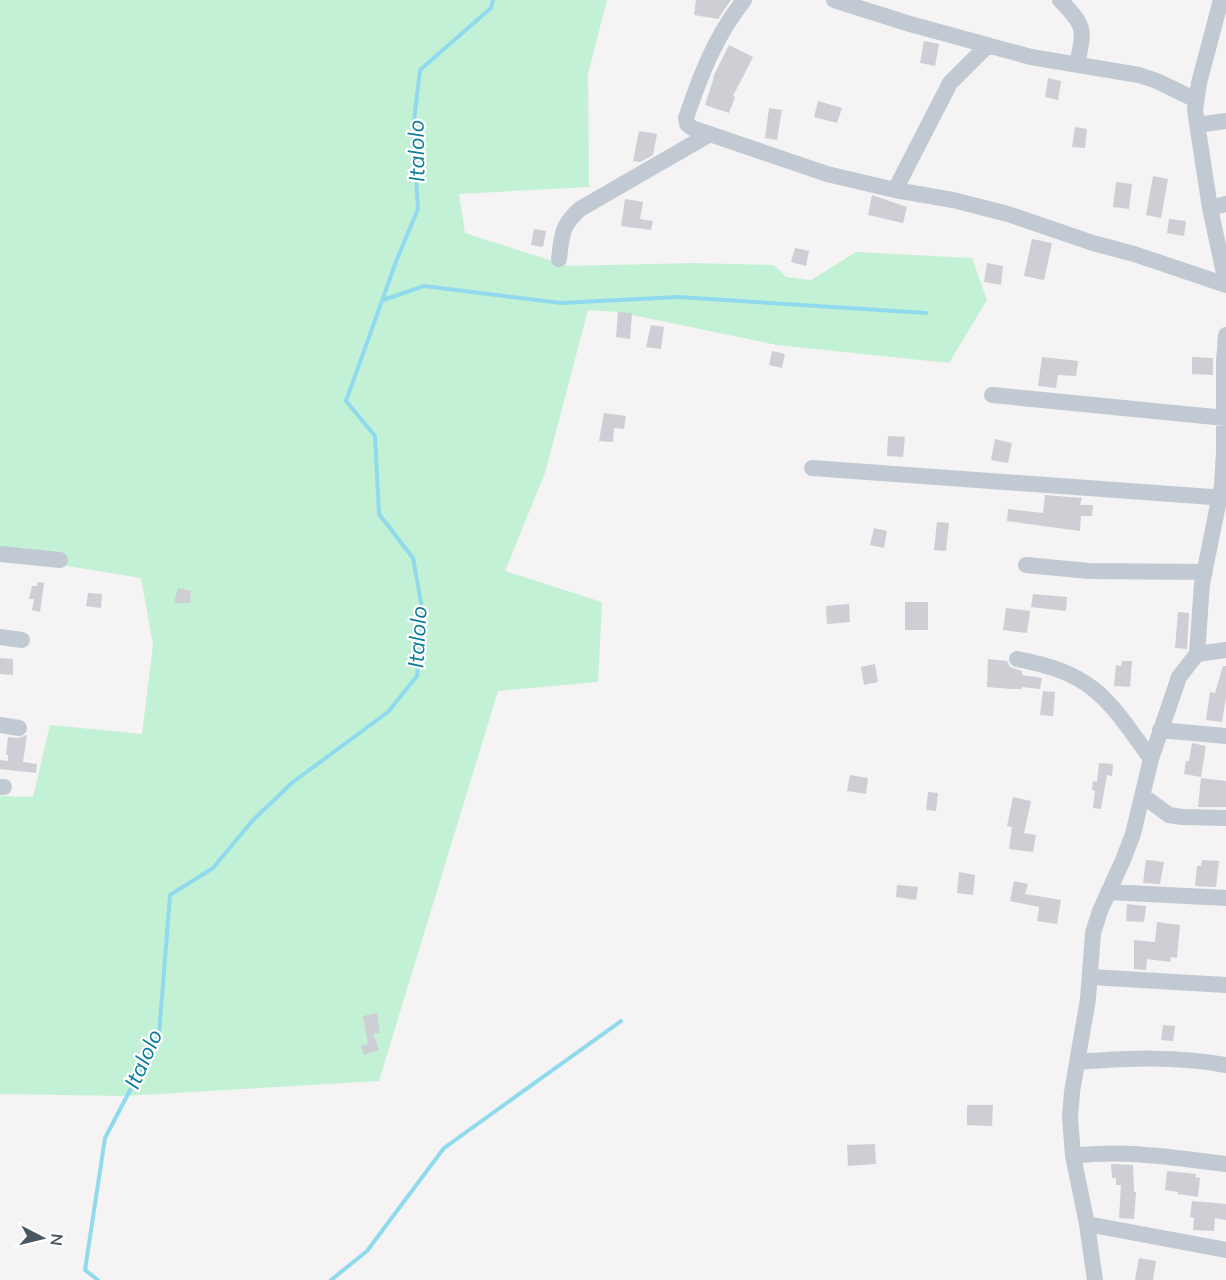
<svg xmlns="http://www.w3.org/2000/svg" width="1226" height="1280" viewBox="0 0 1226 1280" font-family="Mulish,sans-serif">
<style>
.green{fill:#c3f1d5}
.lines{fill:none;stroke-linecap:round;stroke-linejoin:round}
.stream{stroke:#90daee;stroke-width:4}
.building{fill:#cdcfd5}
.minor{stroke:#c1cad2;stroke-width:16}
.labels{text-anchor:middle;dominant-baseline:central;stroke-width:4.5;stroke-linejoin:round;paint-order:stroke}
.water-label{font-size:22px;font-style:italic;fill:#0c7c9b;stroke:#fff}
</style>
<rect width="100%" height="100%" fill="#f5f3f3"/>
<!-- green -->
<path class="green" d="M0,0H607L588,74L589,187L459,194L465,233L568,266L692,263L774,265L786,277L811,280L856,252L972,258L987,300L949,363L777,345L618,312L588,310L545,473L505,571L602,602L598,682L498,691L379,1081L124,1096L0,1094V796L33,797L50,725L142,734L153,645L141,578L0,555Z"/>
<g class="lines">
<!-- stream -->
<path class="stream" d="M383,300L424,286L561,303L678,297L926,313
M98,1280L85,1270L105,1138L159,1035L170,895L213,868L253,820L293,782L388,712L417,676L423,614L413,558L379,514L375,436L346,401L397,259L418,209L413,129L420,70L491,8L493,0
M331,1280L367,1251L444,1148L621,1021"/>
</g>
<!-- building -->
<path class="building" d="M696,0H731L718,19L694,15Z
M924,41L939,44L935,66L920,63Z
M729,45L753,57L733,96L735,97L729,113L705,105L714,77H713Z
M1048,78L1061,81L1058,100L1045,97Z
M818,101L842,108L837,123L814,117Z
M769,108L782,110L777,140L765,138Z
M1075,127L1087,129L1085,148L1072,147Z
M639,131L657,134L653,155L640,162L633,161Z
M1153,176L1168,179L1161,218L1146,215Z
M1116,182L1132,184L1129,209L1113,207Z
M872,195L907,207L903,223L868,215Z
M625,199L643,202L640,219L653,221L651,230L621,226Z
M1169,219L1186,221L1184,236L1167,233Z
M534,229L546,231L543,247L531,245Z
M1032,239L1052,243L1044,280L1024,276Z
M795,248L809,251L806,266L791,262Z
M987,263L1003,266L1001,285L984,282Z
M618,312L632,313L630,339L616,337Z
M651,325L664,327L661,349L646,347Z
M772,351L785,354L782,368L769,365Z
M1042,357L1078,361L1076,376L1058,375L1056,388L1038,386Z
M1192,357L1213,358V375L1192,374Z
M604,413L626,416L624,429L614,428L613,442L599,441Z
M888,436L905,437L903,457L887,456Z
M995,439L1012,443L1008,463L991,460Z
M1045,495L1082,498L1080,505H1093L1092,516H1081L1080,531L1007,521L1008,509L1043,513Z
M937,522L949,523L946,551L934,550Z
M874,528L887,531L884,548L870,545Z
M38,582L44,583L40,612L32,610L34,599H29L32,586H37Z
M178,588L191,591L190,603H174Z
M88,593L102,594L101,608L86,606Z
M1033,594L1067,597L1066,611L1031,607Z
M905,602H928V630H905Z
M849,604L850,622L827,624L826,606Z
M1006,608L1030,611L1027,633L1003,630Z
M1178,612L1189,613L1187,649L1175,648Z
M0,658L13,659V675L0,674Z
M988,659L1007,661L1010,667L1022,671V675L1042,678L1040,689L1022,687V689H1011L987,687Z
M1122,661H1132L1130,687L1114,686L1116,665L1121,666Z
M875,664L878,682L864,685L861,667Z
M1223,666H1226V697L1222,722L1206,720L1210,692L1215,693Z
M1043,691L1055,692L1053,716L1040,715Z
M27,735L23,762L37,764L36,773L0,769V760L8,761V755H6L8,737L18,738Z
M1192,743L1206,746L1201,777L1184,774L1186,761H1189Z
M1099,763L1113,764L1112,776L1107,775L1101,809L1093,808L1095,791L1092,790L1093,781L1097,782Z
M850,775L868,778L866,794L847,791Z
M1201,778L1226,781V807H1198Z
M928,792L938,793L936,811L926,810Z
M1013,797L1031,801L1024,833L1036,835L1033,852L1009,849L1012,827L1007,826Z
M1146,860L1164,862L1160,884L1143,883Z
M1202,860L1219,861L1216,887L1195,886L1197,866H1201Z
M959,872L975,875L973,895L957,893Z
M1014,881L1028,884L1025,894L1061,900L1057,924L1037,921L1039,907L1010,901Z
M897,885L918,887L916,900L896,897Z
M1127,904L1146,906L1144,922L1126,921Z
M1157,922L1180,925L1177,958L1171,957L1170,962L1147,959L1146,970L1134,969V940L1155,942Z
M377,1013L380,1033L373,1034L379,1050L364,1055L361,1046L368,1044L363,1016Z
M1163,1025L1175,1026L1173,1041L1161,1040Z
M967,1105H993L992,1126L967,1125Z
M875,1144L876,1164L848,1166L847,1145Z
M1111,1164L1133,1165L1134,1192H1136L1134,1219L1119,1218L1121,1185H1116V1178H1112Z
M1167,1171L1196,1174L1195,1177L1200,1178L1198,1197L1178,1194V1192L1165,1190Z
M1192,1201L1226,1204V1220L1215,1218L1214,1231L1193,1230L1194,1218L1190,1217Z
M1139,1258L1156,1261L1153,1280H1135Z"/>
<g class="lines">
<!-- minor -->
<path class="minor" d="M744,0C715,37 701,74 686,118L687,124L692,128L827,174L895,190L953,200L1008,214L1093,243L1134,254L1226,285
M834,0L910,24L1031,57L1139,75L1157,81L1196,100
M1060,0C1087,28 1084,29 1077,65
M1221,0L1199,83L1195,110L1210,208L1226,282
M1197,125L1226,121
M895,190L950,83L988,45
M1210,208L1226,204
M559,259C562,235 561,226 580,209L710,134
M992,395L1225,418
M812,468L1226,498
M0,554L60,560
M1026,565L1089,571L1205,572
M0,637L22,640
M1197,654L1226,650
M1017,659C1094,673 1108,699 1151,759
M0,725L19,728
M1160,730L1226,736
M0,787H4
M1143,796L1169,815L1182,817L1226,818
M1108,892L1226,898
M1090,977L1226,985
M1079,1062C1130,1058 1175,1056 1226,1065
M1073,1156C1124,1149 1175,1158 1226,1164
M1087,1224L1226,1250
M1095,1280L1087,1224L1073,1156L1070,1117L1072,1092L1088,999L1093,933L1100,911L1123,860L1133,834L1151,759L1179,677L1197,654L1202,584L1222,485L1224,452V362L1226,335"/>
</g>
<g class="labels">
<!-- water labels -->
<g class="water-label">
<text transform="translate(416 151) rotate(-91)">Italolo</text>
<text transform="translate(417 637) rotate(-87)">Italolo</text>
<text transform="translate(143 1059) rotate(-66)">Italolo</text>
</g>
</g>
<!-- north arrow -->
<g transform="translate(42 1238) rotate(97)" stroke="#ffffff" stroke-width="4.5" paint-order="stroke">
<path d="M0-4.5L10 22L0 15L-10 22Z" fill="#4a5661"/>
<text y="-9" font-size="16" font-weight="bold" text-anchor="middle" fill="#4a5661">N</text>
</g>
</svg>
